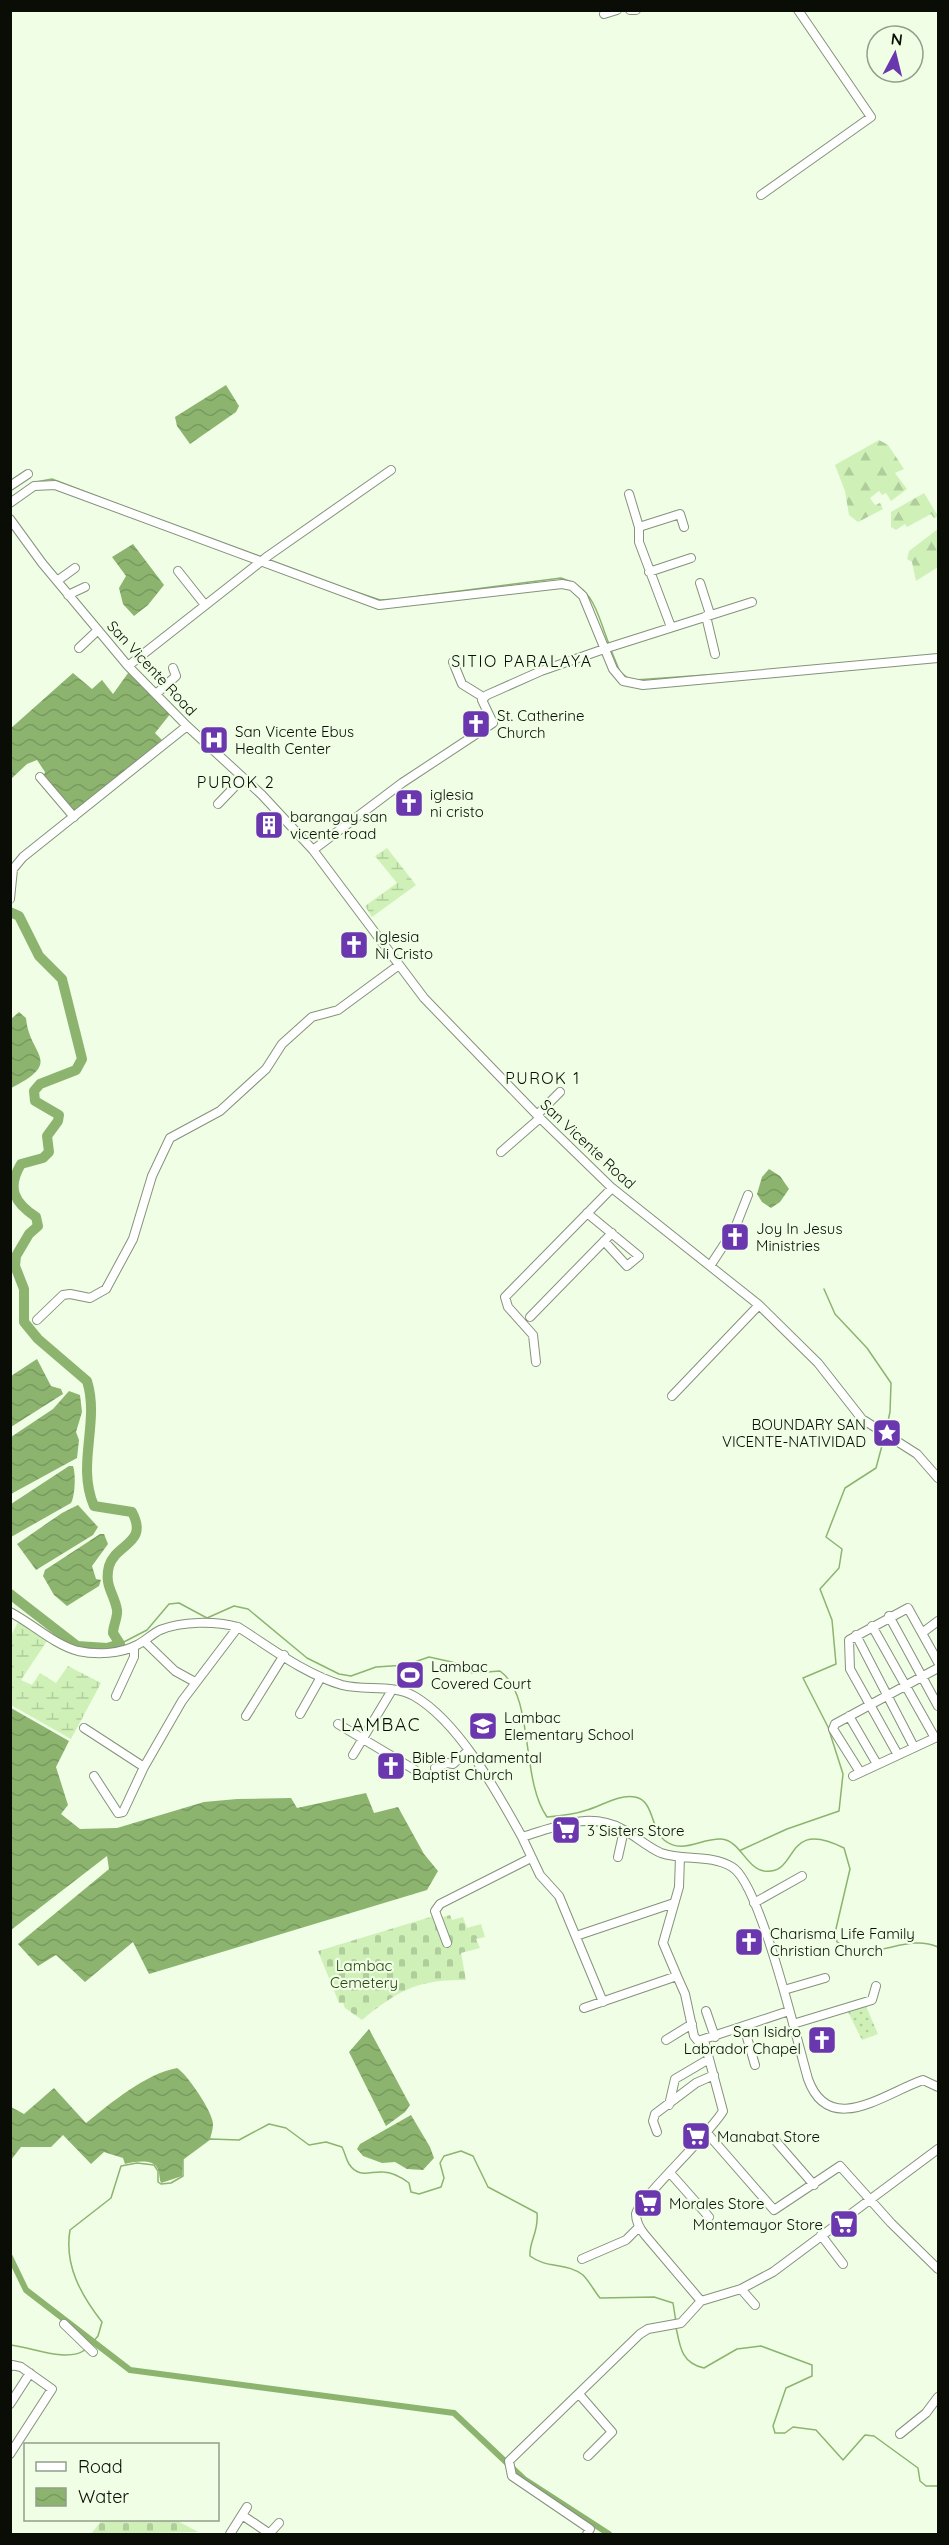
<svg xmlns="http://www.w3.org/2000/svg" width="949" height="2545" viewBox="0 0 949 2545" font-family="Quicksand,sans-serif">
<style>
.grass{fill:url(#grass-dots)}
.forest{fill:url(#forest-firs)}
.wetland{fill:url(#wetland-marsh)}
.cemetery{fill:url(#cemetery-stones)}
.water{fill:url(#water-waves)}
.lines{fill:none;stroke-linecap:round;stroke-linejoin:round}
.stream{stroke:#8cb46f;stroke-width:1.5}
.canal{stroke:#8cb46f;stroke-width:6}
.river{stroke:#8cb46f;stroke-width:10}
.minor-casing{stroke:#85927c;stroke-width:10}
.minor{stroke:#fff;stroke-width:8}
.labels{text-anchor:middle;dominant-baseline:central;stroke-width:4.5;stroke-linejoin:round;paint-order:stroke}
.street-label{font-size:15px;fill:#090d06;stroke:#effee5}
.poi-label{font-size:15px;fill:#090d06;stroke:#effee5;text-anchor:start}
.park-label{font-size:15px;fill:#2b4514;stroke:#effee5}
.neighbourhood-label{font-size:16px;letter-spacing:1.5px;fill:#090d06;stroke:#effee5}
.quarter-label{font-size:18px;letter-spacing:1.5px;fill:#090d06;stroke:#effee5}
</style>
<defs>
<pattern id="grass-dots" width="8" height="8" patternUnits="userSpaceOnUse" patternTransform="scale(1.5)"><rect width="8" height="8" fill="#cff1b7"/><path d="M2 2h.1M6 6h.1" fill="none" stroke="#b0cd9c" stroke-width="1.8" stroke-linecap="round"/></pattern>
<pattern id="forest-firs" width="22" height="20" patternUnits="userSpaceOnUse" patternTransform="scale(1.5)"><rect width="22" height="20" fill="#cff1b7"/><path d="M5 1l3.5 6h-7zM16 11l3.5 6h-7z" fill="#b0cd9c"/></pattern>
<pattern id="wetland-marsh" width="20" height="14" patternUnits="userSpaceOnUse" patternTransform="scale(1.5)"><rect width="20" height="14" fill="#cff1b7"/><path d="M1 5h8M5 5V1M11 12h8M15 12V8" fill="none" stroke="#b0cd9c"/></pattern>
<pattern id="cemetery-stones" width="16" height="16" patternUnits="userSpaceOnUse" patternTransform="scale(1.5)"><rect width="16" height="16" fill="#cff1b7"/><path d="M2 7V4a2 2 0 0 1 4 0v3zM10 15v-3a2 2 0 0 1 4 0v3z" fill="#b0cd9c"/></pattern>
<pattern id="water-waves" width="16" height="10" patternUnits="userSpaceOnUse" patternTransform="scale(1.5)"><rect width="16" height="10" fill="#8cb46f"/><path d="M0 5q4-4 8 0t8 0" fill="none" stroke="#779a5f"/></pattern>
</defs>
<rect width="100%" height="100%" fill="#effee5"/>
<!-- grass -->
<path class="grass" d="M865,2004L878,2034L862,2040L847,2010Z"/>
<!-- forest -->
<path class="forest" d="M879,440L888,445L904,469L895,473L907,489L891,501L886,493L882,495L879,491L870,498L875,505L880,503L883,509L858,522L849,515L845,491L835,465Z
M924,493L938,516L934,518L931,514L907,527L905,524L896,530L891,527V512Z
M938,529V567L916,581L912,562L907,559L909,551Z"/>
<!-- wetland -->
<path class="wetland" d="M387,848L416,885L372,917L365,906L397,883L375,856Z
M19,1620L49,1638L21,1680L32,1685L40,1673L56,1683L68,1666L101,1683L71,1739L11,1705V1636Z"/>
<!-- cemetery -->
<path class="cemetery" d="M437,1915L440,1918L450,1915L452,1920L463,1917L467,1928L481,1924L485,1937L476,1939L480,1948L461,1953L466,1980C419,1979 398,1990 362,2020L345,2008L343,2003H339L318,1951Z
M102,2520H176L198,2532L91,2534Z"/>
<!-- water -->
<path class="water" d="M226,385L239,406L236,412L190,444L177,426L175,417Z
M133,544L164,585L148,605L134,616L123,604L119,588L126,576L112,557Z
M131,669L171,713L155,733L165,743L75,815L43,777L45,772L37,760L27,764L11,779L10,729L73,673L92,689L102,680L113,694Z
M19,1012L26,1018C29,1056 65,1061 11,1088V1019Z
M769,1169L780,1176L789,1189L780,1202L771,1208L762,1202L757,1194L762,1177Z
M37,1359L51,1386L61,1389L63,1394L11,1427V1376Z
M69,1391L80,1395L82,1412L76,1432L79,1440L77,1458L11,1494V1437L53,1409Z
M69,1466H73C76,1474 75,1496 71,1503L11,1537V1504Z
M78,1505L98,1527L93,1535L36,1570L17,1544L62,1513Z
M100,1534H104L108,1544L92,1566L96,1579L101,1580L99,1586L67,1606L54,1595L43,1576L45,1570Z
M11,1708L69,1741L56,1767L68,1805L61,1814L80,1829L117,1828L204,1802L237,1799L291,1798L297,1808L366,1793L374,1813L398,1807L424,1854L438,1871L427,1890L149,1974L133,1942L85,1982L56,1955L38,1966L18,1944L109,1869L107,1856L11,1930Z
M369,2029L410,2105L405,2112L386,2126L349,2052Z
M177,2068C187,2074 213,2112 213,2124C213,2129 211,2135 210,2139L183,2159L182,2176L161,2183C159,2179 160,2174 158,2169C153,2158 134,2162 125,2164L123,2158L104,2152L91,2164L63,2135L51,2147H21L11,2160V2107L24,2114L54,2088L86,2123C111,2103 145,2074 177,2068Z
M411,2115L430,2147L434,2158L423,2170L407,2169L395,2162L382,2163L363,2156L357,2149L360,2144Z"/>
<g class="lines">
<!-- stream -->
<path class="stream" d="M36,482L52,479L138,512
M347,589L380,600L398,599L561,578C595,588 597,614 609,644
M611,650L620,672L628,678
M635,680L720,674
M824,1289L835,1314L867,1348L891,1383L890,1412L886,1430
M120,1644L147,1630L169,1604L179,1603L207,1618L234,1606L248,1609L307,1658L339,1674L351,1676L376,1667L406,1665L429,1657L452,1662L466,1667L472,1673L500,1671C535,1696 520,1779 547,1817C561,1816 573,1815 587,1810C602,1806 618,1794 635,1797C654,1800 651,1830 664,1840C682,1855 701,1838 721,1839C740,1840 746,1868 764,1871C800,1876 782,1817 844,1848L850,1869L835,1933L837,1942C873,1966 903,1932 938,1947
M741,1850L787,1829L839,1811L843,1774L828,1727L803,1678L836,1664L832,1620L820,1589L839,1568L842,1549L826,1537L845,1488L876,1468L884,1438
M676,2327C680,2348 682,2363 704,2368L737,2349L761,2346L812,2365V2376L786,2388L773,2426L775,2433H785L793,2427L816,2430L843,2460L865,2435L874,2436L918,2468L920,2481L926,2486H938
M91,2344L98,2336L102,2322C81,2295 64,2265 70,2230L111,2198L121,2166L137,2163L154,2165L158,2171V2182L161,2184L171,2183L183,2176V2159L210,2139L239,2140L269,2124L286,2128L309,2145L326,2142L342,2147C345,2153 346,2159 349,2164C359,2179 370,2171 383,2172C393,2172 401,2177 409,2183L411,2192L419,2194L441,2187L444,2178L440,2163L444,2156L461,2151L473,2156L488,2187L537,2213C539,2233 529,2240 530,2256C547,2269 566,2262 583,2275C589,2281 595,2292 600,2298L654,2297L673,2303L676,2322
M10,2345C32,2347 66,2363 85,2350"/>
<!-- canal -->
<path class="canal" d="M10,2257L26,2290L130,2370L454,2413L524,2479L609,2534"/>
<!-- river -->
<path class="river" d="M10,912L19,916L39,956L62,979L82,1059L76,1070L40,1084L34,1091L35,1101L59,1115L58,1121L47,1136L49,1152L43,1158L21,1164C6,1189 15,1203 36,1217L38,1226L29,1234L16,1256L15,1266L24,1289V1322L38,1339L87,1381C100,1422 76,1465 94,1506L132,1512C149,1544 116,1543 109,1566C104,1586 114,1593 117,1610C118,1617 113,1626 113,1633L120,1644L107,1648L77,1646L10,1594"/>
<!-- minor casing -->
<g class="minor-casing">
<path id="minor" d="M630,10H636
M604,14L617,10
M761,195L871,117L798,10
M10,486L28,474
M629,494L639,527V542L671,627
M10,503L34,486L55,485L379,605L562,584L572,586L583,596L613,669L623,681L643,685L938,658
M10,519L42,563L128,666L187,726L262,795L313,850L424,998L540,1118L612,1188L759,1305L818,1363L862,1419L917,1454L938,1478
M639,527L680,514L684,527
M178,571L205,605
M649,572L691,558
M57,581L75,568
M700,583L710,614
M68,595L85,587
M706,616L715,654
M79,648L98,630
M453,662L462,684L483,697
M128,666L268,556L391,470
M156,694L176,676L173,668
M40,777L74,817
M218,804L243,778
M313,850L402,783L493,723L482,700L487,695L541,671L607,648L752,602
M10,899L13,869L23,857L187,726
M537,1115L560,1092
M501,1152L540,1118
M587,1213L639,1256L627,1266L604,1241
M710,1266L735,1228L748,1195
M530,1317L612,1233
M37,1320L63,1295L70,1294L90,1298L106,1289L133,1239L152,1176L170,1138L220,1111L266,1069L282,1044L312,1017L338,1010L399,965
M536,1362L533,1335L508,1307L505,1297L612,1188
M672,1396L759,1305
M10,1612C33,1624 53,1644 78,1651C97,1655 120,1654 137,1645C145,1641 152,1634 160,1630C182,1621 215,1621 238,1627C270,1647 304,1674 342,1685C365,1691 393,1684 414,1696C459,1722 497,1792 522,1837C556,1827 589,1811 622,1829C636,1836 647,1847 661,1853C684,1861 710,1854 732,1867C760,1883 797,2041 808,2079C829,2138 885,2093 923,2080L938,2087
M889,1616L938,1706
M872,1626L935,1738
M922,1633L938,1621
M856,1635L914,1747
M144,1641L175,1671L195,1682
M116,1696L134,1657V1647
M300,1714L321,1677
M246,1716L284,1655
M849,1716L877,1764
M338,1724L415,1770
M84,1728L144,1767
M353,1755L392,1690
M898,1755L850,1669L849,1640L908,1608L938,1662
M383,1768L390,1755
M435,1768L447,1763L453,1764L468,1751
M860,1772L833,1729L835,1724L938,1668
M94,1776L118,1813L123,1812L144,1767L182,1701L238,1627
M853,1776L937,1737
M522,1837L540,1875L559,1896L603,2002
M618,1857L624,1830
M754,1903L802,1876
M576,1936L674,1903
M447,1943L435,1911L440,1904L531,1858
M677,1976L663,1943L679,1887L680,1857
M784,1990L825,1978
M584,2008L677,1976L685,1994L694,2036L698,2041L789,2011
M706,2011L715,2037
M793,2024L872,2000L876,1986
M744,2027L755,2065
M666,2040L692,2024
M669,2105L675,2079L709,2059
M657,2132L653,2121L655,2114L696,2083L714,2075
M707,2133L774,2210L840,2166L891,2223L938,2269
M774,2139L814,2185
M671,2174L709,2217
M821,2235L843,2264
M582,2259L626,2240L639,2227
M741,2289L755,2305
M701,2301L645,2235C640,2229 636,2222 636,2214C638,2200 710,2134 723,2111L704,2040
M64,2324L93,2352
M10,2367L12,2365L21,2367L52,2389L10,2454
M579,2394L612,2432L588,2456
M10,2404L30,2373
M900,2434L926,2413L938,2397
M242,2515L270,2534
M230,2534L247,2507
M269,2534L279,2523
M587,2534L590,2529L512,2476L509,2461L640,2334L648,2329L681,2323L701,2301L741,2289L773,2272L938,2149"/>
</g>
<!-- minor -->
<use href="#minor" class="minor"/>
</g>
<!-- icons -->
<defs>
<g id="church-square" transform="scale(1.5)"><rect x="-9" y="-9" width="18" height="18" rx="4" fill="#6b37ae" stroke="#effee5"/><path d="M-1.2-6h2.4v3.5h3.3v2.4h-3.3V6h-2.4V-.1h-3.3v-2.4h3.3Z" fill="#fff"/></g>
<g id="hospital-square" transform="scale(1.5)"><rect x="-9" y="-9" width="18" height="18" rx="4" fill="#6b37ae" stroke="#effee5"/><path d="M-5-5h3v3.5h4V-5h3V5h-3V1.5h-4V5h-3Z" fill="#fff"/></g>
<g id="building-square" transform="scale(1.5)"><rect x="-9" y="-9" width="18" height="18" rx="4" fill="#6b37ae" stroke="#effee5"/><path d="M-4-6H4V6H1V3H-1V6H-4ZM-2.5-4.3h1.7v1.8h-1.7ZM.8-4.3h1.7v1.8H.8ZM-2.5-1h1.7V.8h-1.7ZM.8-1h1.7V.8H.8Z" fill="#fff"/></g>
<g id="sight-square" transform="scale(1.5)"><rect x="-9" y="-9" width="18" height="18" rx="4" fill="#6b37ae" stroke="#effee5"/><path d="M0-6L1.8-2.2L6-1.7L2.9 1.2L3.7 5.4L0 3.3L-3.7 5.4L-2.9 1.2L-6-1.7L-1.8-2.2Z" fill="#fff"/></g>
<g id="stadium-square" transform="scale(1.5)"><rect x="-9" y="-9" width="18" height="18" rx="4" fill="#6b37ae" stroke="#effee5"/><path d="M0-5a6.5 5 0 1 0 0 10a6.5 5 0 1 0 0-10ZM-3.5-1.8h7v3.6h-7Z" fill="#fff"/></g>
<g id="school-square" transform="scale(1.5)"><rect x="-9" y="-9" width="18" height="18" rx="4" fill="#6b37ae" stroke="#effee5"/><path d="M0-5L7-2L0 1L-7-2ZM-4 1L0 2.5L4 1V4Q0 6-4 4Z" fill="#fff"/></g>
<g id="supermarket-square" transform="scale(1.5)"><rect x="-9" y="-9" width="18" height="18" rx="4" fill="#6b37ae" stroke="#effee5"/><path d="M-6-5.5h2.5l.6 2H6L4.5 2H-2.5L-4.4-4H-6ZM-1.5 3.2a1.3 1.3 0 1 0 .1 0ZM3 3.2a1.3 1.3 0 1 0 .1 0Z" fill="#fff"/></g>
</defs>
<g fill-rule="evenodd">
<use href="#church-square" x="476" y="724"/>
<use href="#hospital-square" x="214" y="740"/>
<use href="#church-square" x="409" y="803"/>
<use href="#building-square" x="269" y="825"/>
<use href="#church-square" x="354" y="945"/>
<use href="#church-square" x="735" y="1237"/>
<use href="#sight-square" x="887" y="1433"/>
<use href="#stadium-square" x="410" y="1675"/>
<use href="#school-square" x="483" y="1726"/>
<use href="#church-square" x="391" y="1766"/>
<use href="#supermarket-square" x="566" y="1830"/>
<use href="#church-square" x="749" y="1942"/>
<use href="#church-square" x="822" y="2040"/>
<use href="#supermarket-square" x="696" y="2136"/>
<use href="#supermarket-square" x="648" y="2203"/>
<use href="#supermarket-square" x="844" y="2224"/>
</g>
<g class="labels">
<!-- street labels -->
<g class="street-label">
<text transform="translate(152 668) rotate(47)">San Vicente Road</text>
<text transform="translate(588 1144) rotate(43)">San Vicente Road</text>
</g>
<!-- poi labels -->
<g class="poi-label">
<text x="497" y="715">St. Catherine<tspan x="497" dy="17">Church</tspan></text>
<text x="235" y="731">San Vicente Ebus<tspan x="235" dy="17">Health Center</tspan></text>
<text x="430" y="794">iglesia<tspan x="430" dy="17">ni cristo</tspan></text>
<text x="290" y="816">barangay san<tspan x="290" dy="17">vicente road</tspan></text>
<text x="375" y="936">Iglesia<tspan x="375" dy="17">Ni Cristo</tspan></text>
<text x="756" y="1228">Joy In Jesus<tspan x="756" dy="17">Ministries</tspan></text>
<text x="866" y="1424" text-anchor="end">BOUNDARY SAN<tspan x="866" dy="17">VICENTE-NATIVIDAD</tspan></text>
<text x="431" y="1666">Lambac<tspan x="431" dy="17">Covered Court</tspan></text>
<text x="504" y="1717">Lambac<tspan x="504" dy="17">Elementary School</tspan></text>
<text x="412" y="1757">Bible Fundamental<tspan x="412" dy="17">Baptist Church</tspan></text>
<text x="587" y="1830">3 Sisters Store</text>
<text x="770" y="1933">Charisma Life Family<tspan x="770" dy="17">Christian Church</tspan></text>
<text x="801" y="2031" text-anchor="end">San Isidro<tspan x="801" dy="17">Labrador Chapel</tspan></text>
<text x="717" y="2136">Manabat Store</text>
<text x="669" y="2203">Morales Store</text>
<text x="823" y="2224" text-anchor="end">Montemayor Store</text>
</g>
<!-- park labels -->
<g class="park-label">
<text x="364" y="1965">Lambac<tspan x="364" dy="17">Cemetery</tspan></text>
</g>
<!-- neighbourhood labels -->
<g class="neighbourhood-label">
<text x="522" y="661">SITIO PARALAYA</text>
<text x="236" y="782">PUROK 2</text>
<text x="543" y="1078">PUROK 1</text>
</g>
<!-- quarter labels -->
<g class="quarter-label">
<text x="381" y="1724">LAMBAC</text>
</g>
</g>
<!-- border -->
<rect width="949" height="2545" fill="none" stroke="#090d06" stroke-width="24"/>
<!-- legend -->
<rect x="24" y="2443" width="195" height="78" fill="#effee5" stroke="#939e8c" stroke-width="1.5"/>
<rect x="36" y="2462" width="30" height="9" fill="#ffffff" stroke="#939e8c" stroke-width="1.5"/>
<text x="78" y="2473" font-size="18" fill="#090d06">Road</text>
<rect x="36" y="2488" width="30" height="18" fill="url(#water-waves)" stroke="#939e8c" stroke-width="1.5"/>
<text x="78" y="2503" font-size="18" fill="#090d06">Water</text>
<!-- north arrow -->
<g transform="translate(895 54) rotate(7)"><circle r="28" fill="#effee5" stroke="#939e8c" stroke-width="1.5"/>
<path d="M0-4.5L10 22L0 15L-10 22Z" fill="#6b37ae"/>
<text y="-9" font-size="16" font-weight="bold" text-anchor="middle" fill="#090d06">N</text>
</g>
</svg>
